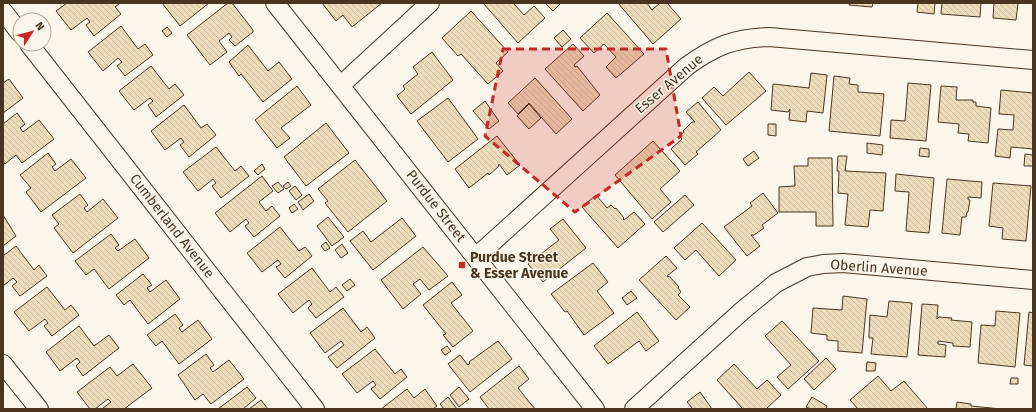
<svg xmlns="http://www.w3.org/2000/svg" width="1036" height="412" viewBox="0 0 1036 412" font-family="'Fira Sans',sans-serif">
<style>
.building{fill:url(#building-back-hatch);stroke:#4a3520}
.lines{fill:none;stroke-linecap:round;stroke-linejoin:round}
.minor-casing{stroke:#4a3520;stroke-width:20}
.minor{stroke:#fbf6e9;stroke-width:18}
.marked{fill:#c62828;fill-opacity:0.2;stroke:#c62828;stroke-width:3;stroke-dasharray:8 5;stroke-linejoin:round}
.poi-dot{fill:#c62828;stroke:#fbf6e9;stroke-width:1.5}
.labels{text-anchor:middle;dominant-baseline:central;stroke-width:3;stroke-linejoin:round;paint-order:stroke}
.street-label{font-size:14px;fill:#4a3520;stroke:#fbf6e9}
.poi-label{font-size:14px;font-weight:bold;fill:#4a3520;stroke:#fbf6e9;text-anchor:start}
</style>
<defs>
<pattern id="building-back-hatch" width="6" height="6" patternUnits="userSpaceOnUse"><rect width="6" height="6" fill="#ecdcbc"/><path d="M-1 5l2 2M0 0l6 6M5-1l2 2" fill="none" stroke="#ccbda1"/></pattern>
</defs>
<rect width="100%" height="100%" fill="#fbf6e9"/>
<!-- building -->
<path class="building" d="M67,3H118L119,4L115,7L121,14L94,36L86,25L90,22L87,18L71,30L56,11Z
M162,3H209L180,26Z
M228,3H232L253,30V32L235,46L229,40L232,37L229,33L219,41L227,52L210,65L187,35Z
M322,3H382L352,27L343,15L336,21Z
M483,3H513L524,15L534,6L545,18L518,43Z
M545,3H561L553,11Z
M618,3H647L652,10L660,3H667L681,19L653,44Z
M850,3H873L872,7L849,5Z
M918,3H935L934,14L917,12Z
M942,3H981L980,17L941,14Z
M994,3H1018L1016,20L993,18Z
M471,11L508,52L496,63L503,71L488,84L461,54L458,56L442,38Z
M607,13L644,54L616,78L606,67L616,57L604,44L594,53L580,38Z
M121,26L138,49L145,44L153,55L125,76L117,66L122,62L118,58L103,71L88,52Z
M167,27L172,33L167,37L162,31Z
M563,30L571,39L562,47L554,38Z
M573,44L584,56L574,65L575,67L577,66L600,95L583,111L545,69Z
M248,45L268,71L279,62L292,79L263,102L241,74L239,76L229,62Z
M432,52L453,80L411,114L397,96L405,89L403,86L418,74L413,67Z
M151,66L169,89L175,84L184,95L156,117L148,105L153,101L150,98L134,110L119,91Z
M749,72L766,91L726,125L702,98L714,87L723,96Z
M811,73L827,75L823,113L807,111L806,122L789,120L790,109L788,112L771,110L773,84L809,88Z
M834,76L850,78L849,84L858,85V92L884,94L880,136L829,131Z
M535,78L572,119L556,134L529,103L518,114L508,103Z
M9,79L23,98L3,113V83Z
M908,83L931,85L926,141L890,138L891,120L905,121Z
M297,86L311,105L281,128L290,138L277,148L255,120Z
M941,86L957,87L956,100H973V102H976V106L991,108L988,143L968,141L969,134L958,133L959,124L938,122Z
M1001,90L1033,93V149L1011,147L1010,158L995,156L998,129L1013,130L1014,115L999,114Z
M448,98L478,139L448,162L417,121Z
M485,101L499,121L489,129L473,111Z
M698,102L721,130L696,152L698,154L685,165L671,149L682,139L679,136L684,132L683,131L692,122H695L686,112Z
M529,104L541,118L529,129L517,116Z
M184,105L201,128L207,124L216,135L189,157L180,145L184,142L181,138L165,150L151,131Z
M17,113L25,124L20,128L23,132L39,120L54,139L22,163L16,155L5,164L3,161V124Z
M326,123L349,153L306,186L284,157Z
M768,124H776V136L768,135Z
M497,136L520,165L507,175L499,164L498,167L489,175L488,173L469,188L455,169Z
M653,141L680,171L660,189L671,202L652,219L615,175Z
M867,143L883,145L882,155L867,153Z
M216,147L235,171L241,166L249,176L221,198L212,186L216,183L213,179L198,191L183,172Z
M920,148L929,149V157L919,156Z
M754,151L759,158L748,166L743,159Z
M48,153L56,164L52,167L55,171L71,159L86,178L41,212L26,192L31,188L20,175Z
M1025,154L1033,155V166H1024Z
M838,156H847L845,171L886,173L883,211L870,210L868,227L845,225L848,194L838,193L839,171H837Z
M808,158H832L833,226H816V212H779V187L795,186L794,166H808Z
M355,160L387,201L348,232L325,203L328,201L318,189Z
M262,164L265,169L258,175L254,171Z
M896,174L934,178L929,233L906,231L909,192L895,191Z
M262,176L273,191L259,202L266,211L272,206L280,216L254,237L245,226L249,223L246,219L230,232L215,213Z
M947,179L982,182L981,198L968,197V199L970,200L968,212H967L966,217H962L960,235L942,233Z
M278,182L284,189L278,193L272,186Z
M288,182L291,186L286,189L283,186Z
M993,183L1031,186L1026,241L1002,239L1003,228L989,226Z
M295,186L302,195L296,200L289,191Z
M763,193L778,213L762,225L764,228L754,235H751L760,246L747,256L724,227L752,206L750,203Z
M80,194L88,205L84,208L87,212L103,199L118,218L73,253L54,228L59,224L52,215Z
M309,194L314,201L303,210L298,202Z
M596,195L607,208L611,205L615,209L616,208L624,218L623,219L624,220L634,212L645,224L618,248L582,207Z
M685,195L694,205L663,232L654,222Z
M294,204L298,209L292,213L289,208Z
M3,215L16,236L3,246Z
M328,217L344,237L332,246L317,226Z
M402,218L416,236L373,270L350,241L363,231L371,242Z
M563,219L586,248L543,282L528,264L559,240L550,229Z
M702,223L736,260L719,276L696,250L685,260L674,248Z
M280,227L299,251L305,247L312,256L285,278L276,267L281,264L278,260L262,272L247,253Z
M111,234L119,245L115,248L118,251L135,239L149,258L109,289L94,269L86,275L75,261Z
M326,242L330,248L325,251L321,246Z
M342,244L348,253L341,258L335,250Z
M16,246L34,270L39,265L47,276L20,296L12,286L17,282L13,278L3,286V256Z
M423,247L448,276L429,290L420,279L413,284L421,294L403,309L381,280Z
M666,256L677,268L667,276L670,277L679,287L678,288L681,292L678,295L690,307L676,320L639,280Z
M593,263L608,282L597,291L614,313L584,335L567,311L565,312L551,294Z
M312,268L330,292L336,287L344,297L316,318L308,308L312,304L309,300L293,313L278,294Z
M143,274L152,285L147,288L150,292L166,280L180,299L148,324L130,300L124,305L116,295Z
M350,279L355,285L347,291L342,285Z
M452,282L462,295L451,303L473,331L453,347L443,335L446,334L423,305Z
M47,287L65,310L71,305L79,315L52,336L44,326L48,323L45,319L29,331L14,312Z
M631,291L637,298L627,305L622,298Z
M843,296L867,299L862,353L838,351V341L827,340V335L811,333L813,308L842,310Z
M889,301L912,303L907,357L871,354L873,338H869V334L870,315L887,317Z
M922,304L938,305L937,319L939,317L952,318L951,320L972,322L970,347L953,346V343L938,341V344L946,345L945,357L918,355Z
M343,308L361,332L367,327L375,338L337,368L328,357L344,345L341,341L325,353L310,333Z
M996,311L1020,313L1015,367L978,363L981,325L995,326Z
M637,312L659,341L646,351L639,341L608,364L594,346Z
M1029,312L1033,313V366L1024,365Z
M175,314L183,325L179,328L182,332L198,320L212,339L179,364L162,341L156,346L147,335Z
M782,321L819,361L788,389L777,377L791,365L765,336Z
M79,326L94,346L109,335L119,348L83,376L76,366L80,362L77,358L60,371L46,352Z
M498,341L512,359L470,392L448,364L460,355L468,365L470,363L469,362Z
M447,346L451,351L445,355L441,350Z
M375,349L395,374L401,369L407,377L380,399L371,389L376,385L373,381L357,393L342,374Z
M206,354L214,365L210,368L213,372L229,360L244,379L211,404L203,394L195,400L178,375Z
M826,358L836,369L814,390L804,379Z
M867,362L876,363L875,371H866Z
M133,364L152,388L124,409H102L111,402L108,399L95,409H90L77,392L110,367L117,376Z
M734,364L757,389L767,380L781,395L766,409H743L717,380Z
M519,366L529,379L518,388L535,409H489L480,397Z
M878,376L891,391L904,381L928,409H858L850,400Z
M1011,378H1018V384H1010Z
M247,387L256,398L243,409H218Z
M459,387L469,399L459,407L450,395Z
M407,389L414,398L425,389L437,406L433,409H381Z
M700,392L712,409H693L687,402Z
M448,397L457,409H444L440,404Z
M812,397L827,406L826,409H811L806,407Z
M261,400L268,409H249Z
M957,402L971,404V406L1001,409H956Z"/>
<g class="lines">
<!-- minor casing -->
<g class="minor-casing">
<path id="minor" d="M275,3L595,409
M3,11L20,33
M29,44L315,409
M341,85L430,3
M476,257L687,66C715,46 734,38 769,37L1033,60
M3,364L39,409
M634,409L742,311L776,283L807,267L823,264L843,263L1033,280"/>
</g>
<!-- minor -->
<use href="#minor" class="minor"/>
</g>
<!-- marked area -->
<path class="marked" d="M503,49H666L681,136L575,212L485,136Z"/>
<!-- markers -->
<rect class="poi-dot" x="458" y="261" width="8" height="8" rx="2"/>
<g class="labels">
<!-- street labels -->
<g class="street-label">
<text transform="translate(669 84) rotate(-40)">Esser Avenue</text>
<text transform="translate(436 206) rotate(52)">Purdue Street</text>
<text transform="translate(172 226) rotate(52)">Cumberland Avenue</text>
<text transform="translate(879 268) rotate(4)">Oberlin Avenue</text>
</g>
<!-- poi labels -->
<g class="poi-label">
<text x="470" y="257">Purdue Street<tspan x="470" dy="16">&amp; Esser Avenue</tspan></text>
</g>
</g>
<!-- border -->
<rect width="1036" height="412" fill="none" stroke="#4a3520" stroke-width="8"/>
<!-- north arrow -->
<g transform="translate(32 32) rotate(54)"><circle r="19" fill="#fbf6e9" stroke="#b4a999"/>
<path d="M0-3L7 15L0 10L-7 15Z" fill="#c62828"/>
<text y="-6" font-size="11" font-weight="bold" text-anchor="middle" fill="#4a3520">N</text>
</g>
</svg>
